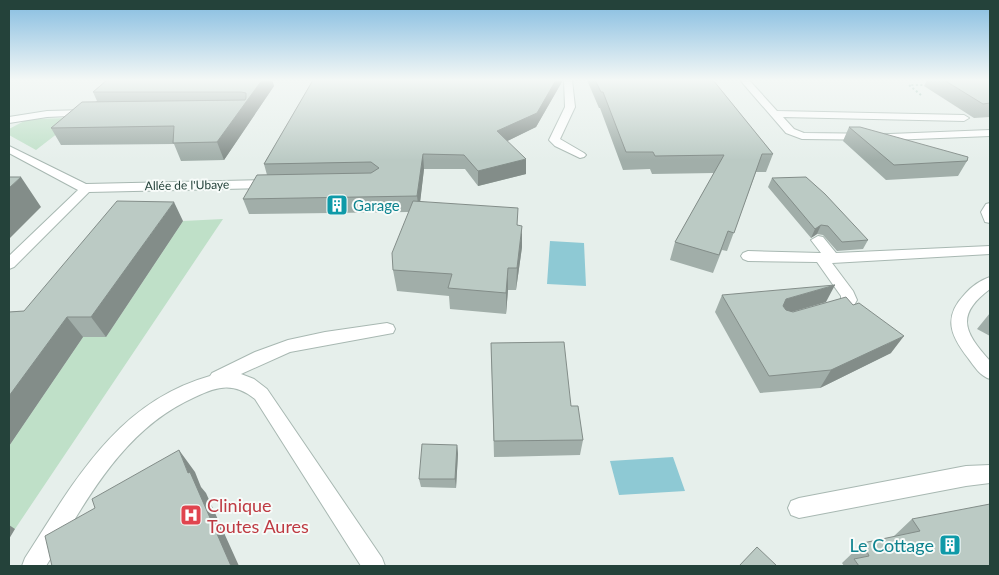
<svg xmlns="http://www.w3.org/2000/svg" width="999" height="575" viewBox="0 0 999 575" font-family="Lato,sans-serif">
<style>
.green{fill:#bfe0c8}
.water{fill:#8ec9d4}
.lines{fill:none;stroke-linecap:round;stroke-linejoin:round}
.minor-casing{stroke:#a8b8b2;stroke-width:2}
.path{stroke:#86b3a5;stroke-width:2;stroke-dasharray:2 2.5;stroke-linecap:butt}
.minor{fill:#fff;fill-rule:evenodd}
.wall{fill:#a1aea9}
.shaded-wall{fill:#838d89}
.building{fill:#bbcac4;stroke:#838d89}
.labels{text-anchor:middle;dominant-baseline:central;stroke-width:4;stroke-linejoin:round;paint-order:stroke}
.far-street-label{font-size:12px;fill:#24423a;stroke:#f7fbf9}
.culture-label{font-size:15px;fill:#0d838f;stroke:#f7fbf9;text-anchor:start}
.near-health-label{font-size:18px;fill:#be3a42;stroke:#f7fbf9;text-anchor:start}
.near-culture-label{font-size:18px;fill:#0d838f;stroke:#f7fbf9;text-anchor:end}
</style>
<rect width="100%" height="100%" fill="#e6efeb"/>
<!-- green -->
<path class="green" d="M70,118L58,133L36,150L9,135V129L28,119Z
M223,219L15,529H9V446L83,337H106L183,221Z"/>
<!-- water -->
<path class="water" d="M550,241L584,243L586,286L547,284Z
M673,457L685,491L619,495L610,461Z"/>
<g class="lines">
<!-- minor casing -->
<g class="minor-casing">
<path id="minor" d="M564,80H572L575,107L560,139L584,153L586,155L584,157L580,158L555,146L549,140L565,107Z
M740,80H749L777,111L964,115L969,118L964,121L783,117L794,129L804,133L890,134L990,130V136L890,140L802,139L786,133Z
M87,110L91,111V115L47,117L9,123V117L47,111Z
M9,146L86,184L273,180L279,184L273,188L89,192L14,267L9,269V256L78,190L9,153Z
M990,203V223L985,222L981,212L986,204Z
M818,236L823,237L836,253L990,246V254L832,263L853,291L857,300L853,307L831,314L825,312L823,308L825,304L841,300V296L817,262L748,261L743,259L741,256L743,253L748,251L821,253L811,240Z
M990,277V289C955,315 964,332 990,361V379C980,376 974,366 968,358C950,335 943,317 965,294C971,287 981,280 990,277Z
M387,323L393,325L395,329L393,333L290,352L241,374L254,379L267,389L382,558L385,566H361L255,399C234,382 218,386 195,397C121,430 87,501 46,566H22L25,558C74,482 117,402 210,376L212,373L255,352L288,340L325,332Z
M990,465V483L966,486L799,518L791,515L788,508L791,501L799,498L966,466Z"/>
</g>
<!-- path -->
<path class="path" d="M921,95L909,85H927"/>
<!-- minor -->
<use href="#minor" class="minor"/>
</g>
<!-- wall -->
<path class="wall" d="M107,80H272L274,86L224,160L181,161L174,144L61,145L51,128L97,101L93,92Z
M313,80H563L536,127L507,141L526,174L478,186L465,169H424L420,201L518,225L522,247L516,290H508L506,314L450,309L449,296L397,291L393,270L409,212L249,214L243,199L267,175L264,164Z
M587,80H713L773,154L766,172H756L727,251L722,250L713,273L670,260L675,242L714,173L652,174L650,169L623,170L600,108H599Z
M927,80H990V117L974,118L924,86Z
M849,127L967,161L958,176L886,180L843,141Z
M772,178L868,240L863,249L837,251L823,235L817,234L811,238L768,187Z
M183,221L106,337H83L9,446V312L24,311Z
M722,295L826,302L792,312H793L853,305L891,353L820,388L760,393L715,312Z
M990,313V336L977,329Z
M491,343L571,406L583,440L580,455L494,457Z
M457,445L458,454L456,488L421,487L419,479Z
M912,519L990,566H844L842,563L863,543L893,537Z"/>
<!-- shaded-wall -->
<path class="shaded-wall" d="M262,80H272L274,86L224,160L217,142Z
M556,80H563L536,127L497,146V131Z
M423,154L424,169L419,212L417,196Z
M526,159V174L478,186V171Z
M21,177L41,207L9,239V188Z
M174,202L183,221L106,337L91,317Z
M821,225L817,234L811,238L815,229Z
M522,226V247L516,290L517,268Z
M508,268V290L506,314V293Z
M835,285L826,302L777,316L786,299Z
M67,317L83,337L9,446V396Z
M904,336L891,353L820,388L831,370Z
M457,445L458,454L456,488L455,479Z
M179,450L195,472L201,487L206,493L239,566H231L188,473Z
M9,525L15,529L9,539Z"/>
<!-- building -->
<path class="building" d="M107,80H262L217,142L173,143L174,126L51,128L82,102L245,100L246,98V93L241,92H93Z
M313,80H556L537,113L497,131L526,159L478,171L464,155L423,154L417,196L243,199L257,175L371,173L379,168L371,162L264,164Z
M595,80H713L773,154H762L734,233L728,231L719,255L675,242L724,155L655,156L653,152H626L603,92H601Z
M944,80H990V103L983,104Z
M849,127H860L968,157L967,161L894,165Z
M9,177H21L9,188Z
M806,177L825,194L868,240L842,242L828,226L821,225L815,229L772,178Z
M117,201L174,202L91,317H67L9,396V312L24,311Z
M413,201L518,208L517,225L522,226L517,268H508L506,293L448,288L452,274L393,270L392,253Z
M835,285L786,299L783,306L786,310L793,312L846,297L853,305L859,303L904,336L831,370L769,376L722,295Z
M564,342L571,406H578L583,440L494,441L491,343Z
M422,444L457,445L455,479H419Z
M179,450L188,473L190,472L231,566H52L45,536L95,508L92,499Z
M990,504V566H859L854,559L869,556L863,543L920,531L912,519Z
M757,547L777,566H739Z"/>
<!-- sky -->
<linearGradient id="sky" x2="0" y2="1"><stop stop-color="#84bce0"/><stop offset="0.5" stop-color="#f4f8f6"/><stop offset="1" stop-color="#f4f8f6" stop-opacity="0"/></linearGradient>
<rect width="999" height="160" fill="url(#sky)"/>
<!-- icons -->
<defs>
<g id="building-square" transform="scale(1.125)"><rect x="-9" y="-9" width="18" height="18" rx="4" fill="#0f9aa8" stroke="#f7fbf9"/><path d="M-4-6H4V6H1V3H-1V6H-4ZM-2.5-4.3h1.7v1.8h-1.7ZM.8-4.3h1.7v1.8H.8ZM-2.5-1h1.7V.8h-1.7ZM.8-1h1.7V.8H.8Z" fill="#fff"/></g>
<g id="hospital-square" transform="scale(1.125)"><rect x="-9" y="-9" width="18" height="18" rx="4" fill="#e0444e" stroke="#f7fbf9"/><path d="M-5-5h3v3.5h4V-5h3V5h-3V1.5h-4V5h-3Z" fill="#fff"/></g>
</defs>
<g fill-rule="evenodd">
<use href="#building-square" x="337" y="205"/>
<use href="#hospital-square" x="191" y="515"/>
<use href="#building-square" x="950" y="545"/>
</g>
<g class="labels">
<!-- far-street labels -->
<g class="far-street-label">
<text transform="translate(187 185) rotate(-1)">Allée de l'Ubaye</text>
</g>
<!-- culture labels -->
<g class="culture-label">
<text x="353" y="205">Garage</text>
</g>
<!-- near-health labels -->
<g class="near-health-label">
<text x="207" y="505">Clinique<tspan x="207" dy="21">Toutes Aures</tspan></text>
</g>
<!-- near-culture labels -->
<g class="near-culture-label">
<text x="934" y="545">Le Cottage</text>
</g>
</g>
<!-- border -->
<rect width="999" height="575" fill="none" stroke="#24423a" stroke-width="20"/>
</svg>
